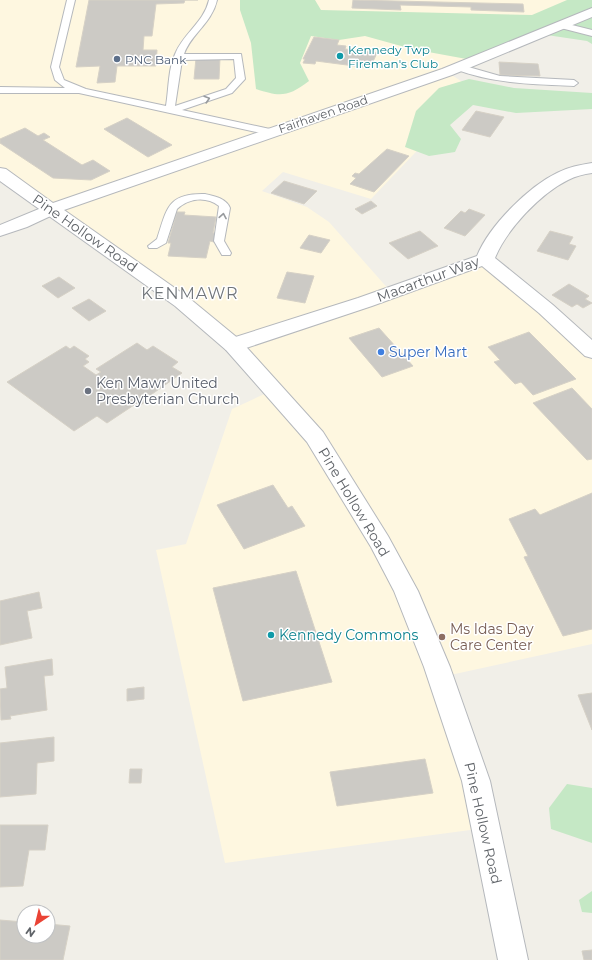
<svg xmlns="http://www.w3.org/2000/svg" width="592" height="960" viewBox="0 0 592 960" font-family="Montserrat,sans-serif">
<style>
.commercial{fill:#fef7e0}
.green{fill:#c5e8c5}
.building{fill:#cccac5;stroke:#d6d1c6}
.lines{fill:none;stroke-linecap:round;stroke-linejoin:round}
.service-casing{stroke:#b5b8bc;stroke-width:2}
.minor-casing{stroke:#b5b8bc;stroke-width:2}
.tertiary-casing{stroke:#b5b8bc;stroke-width:2}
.service{fill:#fff;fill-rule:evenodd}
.minor{fill:#fff;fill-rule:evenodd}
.tertiary{fill:#fff;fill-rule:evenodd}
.oneway{stroke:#979a9d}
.culture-dot{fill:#0f9aa8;stroke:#fff;stroke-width:1.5}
.service-dot{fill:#5c6f8a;stroke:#fff;stroke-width:1.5}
.shop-dot{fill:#3f7fe0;stroke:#fff;stroke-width:1.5}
.worship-dot{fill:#6b7280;stroke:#fff;stroke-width:1.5}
.education-dot{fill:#8d6e63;stroke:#fff;stroke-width:1.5}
.labels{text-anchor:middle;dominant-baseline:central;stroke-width:3;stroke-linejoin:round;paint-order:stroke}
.far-culture-label{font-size:12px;fill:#0d838f;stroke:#fff;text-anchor:start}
.far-service-label{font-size:12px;fill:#4e5e75;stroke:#fff;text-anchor:start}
.far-street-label{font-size:12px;fill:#5f6368;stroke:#fff}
.street-label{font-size:14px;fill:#5f6368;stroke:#fff}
.shop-label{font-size:14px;fill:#366cbe;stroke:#fff;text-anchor:start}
.worship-label{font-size:14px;fill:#5b616d;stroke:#fff;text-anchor:start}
.education-label{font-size:14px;fill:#785e54;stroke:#fff;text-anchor:start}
.culture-label{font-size:14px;fill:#0d838f;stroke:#fff;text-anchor:start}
.quarter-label{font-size:16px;letter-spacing:1px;fill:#70757a;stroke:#fff}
</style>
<rect width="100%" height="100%" fill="#f1efe8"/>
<!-- commercial -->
<path class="commercial" d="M0,0H592L447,72L475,90L371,199L283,172L262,191L307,207L329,222L391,292L485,259L592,351V644L441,677L485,828L225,863L156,550L186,544L232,409L273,390L233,345L0,173Z"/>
<!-- green -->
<path class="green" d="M240,0H315L321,10L532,15L567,0H592V9L472,60L412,49L365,36L339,40L311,36L300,63L309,81C288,97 280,97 256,89L251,43L240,10Z
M592,12V44L587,41L540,34Z
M469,79L514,88L592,93V109L516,113L473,105L450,125L461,139L455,152L429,156L405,147L416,111L439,88Z
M567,784L592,788V843L551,829L549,808Z
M592,891V913L582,912L579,900Z"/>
<!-- building -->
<path class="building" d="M89,0H198H185L184,3L156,4L152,36H144L143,50H157L156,66H117L115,82L97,83L100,66L76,67Z
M353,0L523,4L524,12L471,10V7L400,5L401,10L352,8Z
M314,37L339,40L337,45L346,46L345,49L377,53L370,68L316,61L315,64L303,63L305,59H303Z
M196,58H220L219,79H194Z
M499,62L538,64L540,76L500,75Z
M476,111L504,117L490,137L462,130Z
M127,118L172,145L148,157L104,129Z
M25,128L38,136L44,133L50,137L43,140L82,165L93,160L110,171L91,180L53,178L0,143V139Z
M387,149L409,156L374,192L350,184L356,178L352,176L355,173L359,174Z
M284,181L317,191L304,204L271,193Z
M371,201L377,206L362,214L355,209Z
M469,209L485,215L465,236L444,228L461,211L465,213Z
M177,212H185L184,215L216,217L213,233H216L214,242L210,241L206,258L168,256L171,243H168Z
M420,231L438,246L408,259L389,243Z
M550,231L573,237L569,244L576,246L568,260L537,251Z
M309,235L330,240L321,253L300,248Z
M287,272L314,276L305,303L277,298Z
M59,277L75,288L58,298L42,286Z
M569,284L589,296L585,299L592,303L583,308L577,304L572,307L552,295Z
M89,299L106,311L89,321L72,308Z
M379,328L413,366L382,377L349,338Z
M529,332L576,379L533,395L521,382L515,384L494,362L500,360L488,347Z
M137,343L147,350L153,346L178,362L172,367L182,373L145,399L147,401L137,407L134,405L107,423L97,416L74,431L7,382L66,346L70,349L74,346L89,356L85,359L89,362L83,366L96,375L101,372L96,369Z
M572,388L592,409V459L587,460L533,403Z
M273,485L288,508L292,506L305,526L244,549L217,505Z
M592,493V629L563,636L524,557L528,556L509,519L535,509L540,515Z
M296,571L332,682L243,701L213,588Z
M39,592L42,608L27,611L32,638L0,645V601Z
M52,659L53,675L44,676L47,710L10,716L11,719L1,720L0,689L7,688L5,667Z
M144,687V699L127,701V689Z
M592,693V730L578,695Z
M54,737V761L37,763L36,794L0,797V743Z
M425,759L433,793L337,806L330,772Z
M130,769H142L141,783H129Z
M0,825H48L45,850H29L23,886L0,887Z
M0,920L24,922V936H48V924L70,926L63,960H0Z
M592,950V960H584L582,951Z"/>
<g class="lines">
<!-- service casing -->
<g class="service-casing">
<path id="service" d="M67,0H75L59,67L64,80L86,89L166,106C169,88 168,68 176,52C185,32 204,22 209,0H217C212,23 191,34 184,54H241L245,79L232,93L182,110L270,129L275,132L270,135L79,93H0V87L65,88L55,80L51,67ZM234,59L236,78L226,89L175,106L182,60Z
M560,22L592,30V36L557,27L556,25Z
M458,64L500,76L574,80L578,83L574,86C533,84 494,84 455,69V65Z
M205,194C214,196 226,198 230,208L224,241L231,253L230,255H222L214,241L219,206C206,196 189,198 177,209L166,243L157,248H149L148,246L157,239C167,209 167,193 205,194Z"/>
</g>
<!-- minor casing -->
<g class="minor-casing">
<path id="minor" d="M592,163V173C584,174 576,176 568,180C541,193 506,230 495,258L553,305L592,340V358L585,356L539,313L482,266L372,306L240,350L233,351L226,350L223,345L226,340L358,298L477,256C489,226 528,187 557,173C568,167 580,165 592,163Z
M51,204L57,205L60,209L57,213L27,227L0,236V225Z"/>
</g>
<!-- tertiary casing -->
<g class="tertiary-casing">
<path id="tertiary" d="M592,8V17L452,75L64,210L189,298L240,340L323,432L388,536L418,591L450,667L490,781L528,960H498L462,781L424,667L394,591L371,547L307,442L226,350L175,306L0,181V168L6,169L53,203L442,69Z"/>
</g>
<!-- service -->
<use href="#service" class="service"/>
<!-- minor -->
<use href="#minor" class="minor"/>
<!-- tertiary -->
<use href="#tertiary" class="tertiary"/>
</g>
<!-- one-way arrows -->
<defs><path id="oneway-chevron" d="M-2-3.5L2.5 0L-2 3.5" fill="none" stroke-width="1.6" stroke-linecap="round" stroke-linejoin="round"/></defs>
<g class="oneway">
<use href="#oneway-chevron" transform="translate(207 99) rotate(-17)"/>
<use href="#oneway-chevron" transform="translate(223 216) rotate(-80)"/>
</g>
<!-- markers -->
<g class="culture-dot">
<circle cx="340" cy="56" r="4"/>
<circle cx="271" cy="635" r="4"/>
</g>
<circle class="service-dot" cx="117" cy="59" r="4"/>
<circle class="shop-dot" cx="381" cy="352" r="4"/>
<circle class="worship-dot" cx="88" cy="391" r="4"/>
<circle class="education-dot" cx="442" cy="637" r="4"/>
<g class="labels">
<!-- far-culture labels -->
<g class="far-culture-label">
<text x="348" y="49">Kennedy Twp<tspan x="348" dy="14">Fireman's Club</tspan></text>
</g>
<!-- far-service labels -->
<g class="far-service-label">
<text x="125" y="59">PNC Bank</text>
</g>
<!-- far-street labels -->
<g class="far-street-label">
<text transform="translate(323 114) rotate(-19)">Fairhaven Road</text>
</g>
<!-- street labels -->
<g class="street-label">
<text transform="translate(85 233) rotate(35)">Pine Hollow Road</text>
<text transform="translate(428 279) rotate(-20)">Macarthur Way</text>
<text transform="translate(354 502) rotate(59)">Pine Hollow Road</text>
<text transform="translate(483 823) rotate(77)">Pine Hollow Road</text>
</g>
<!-- shop labels -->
<g class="shop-label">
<text x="389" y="352">Super Mart</text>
</g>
<!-- worship labels -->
<g class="worship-label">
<text x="96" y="383">Ken Mawr United<tspan x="96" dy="16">Presbyterian Church</tspan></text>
</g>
<!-- education labels -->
<g class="education-label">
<text x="450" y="629">Ms Idas Day<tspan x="450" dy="16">Care Center</tspan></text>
</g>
<!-- culture labels -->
<g class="culture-label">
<text x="279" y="635">Kennedy Commons</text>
</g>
<!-- quarter labels -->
<g class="quarter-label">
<text x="190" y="293">KENMAWR</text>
</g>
</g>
<!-- north arrow -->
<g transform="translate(36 924) rotate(215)"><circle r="19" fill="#ffffff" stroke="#bfc1c3"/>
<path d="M0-3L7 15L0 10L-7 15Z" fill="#ea4335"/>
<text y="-6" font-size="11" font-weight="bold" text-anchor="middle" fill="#5f6368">N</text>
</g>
</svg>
